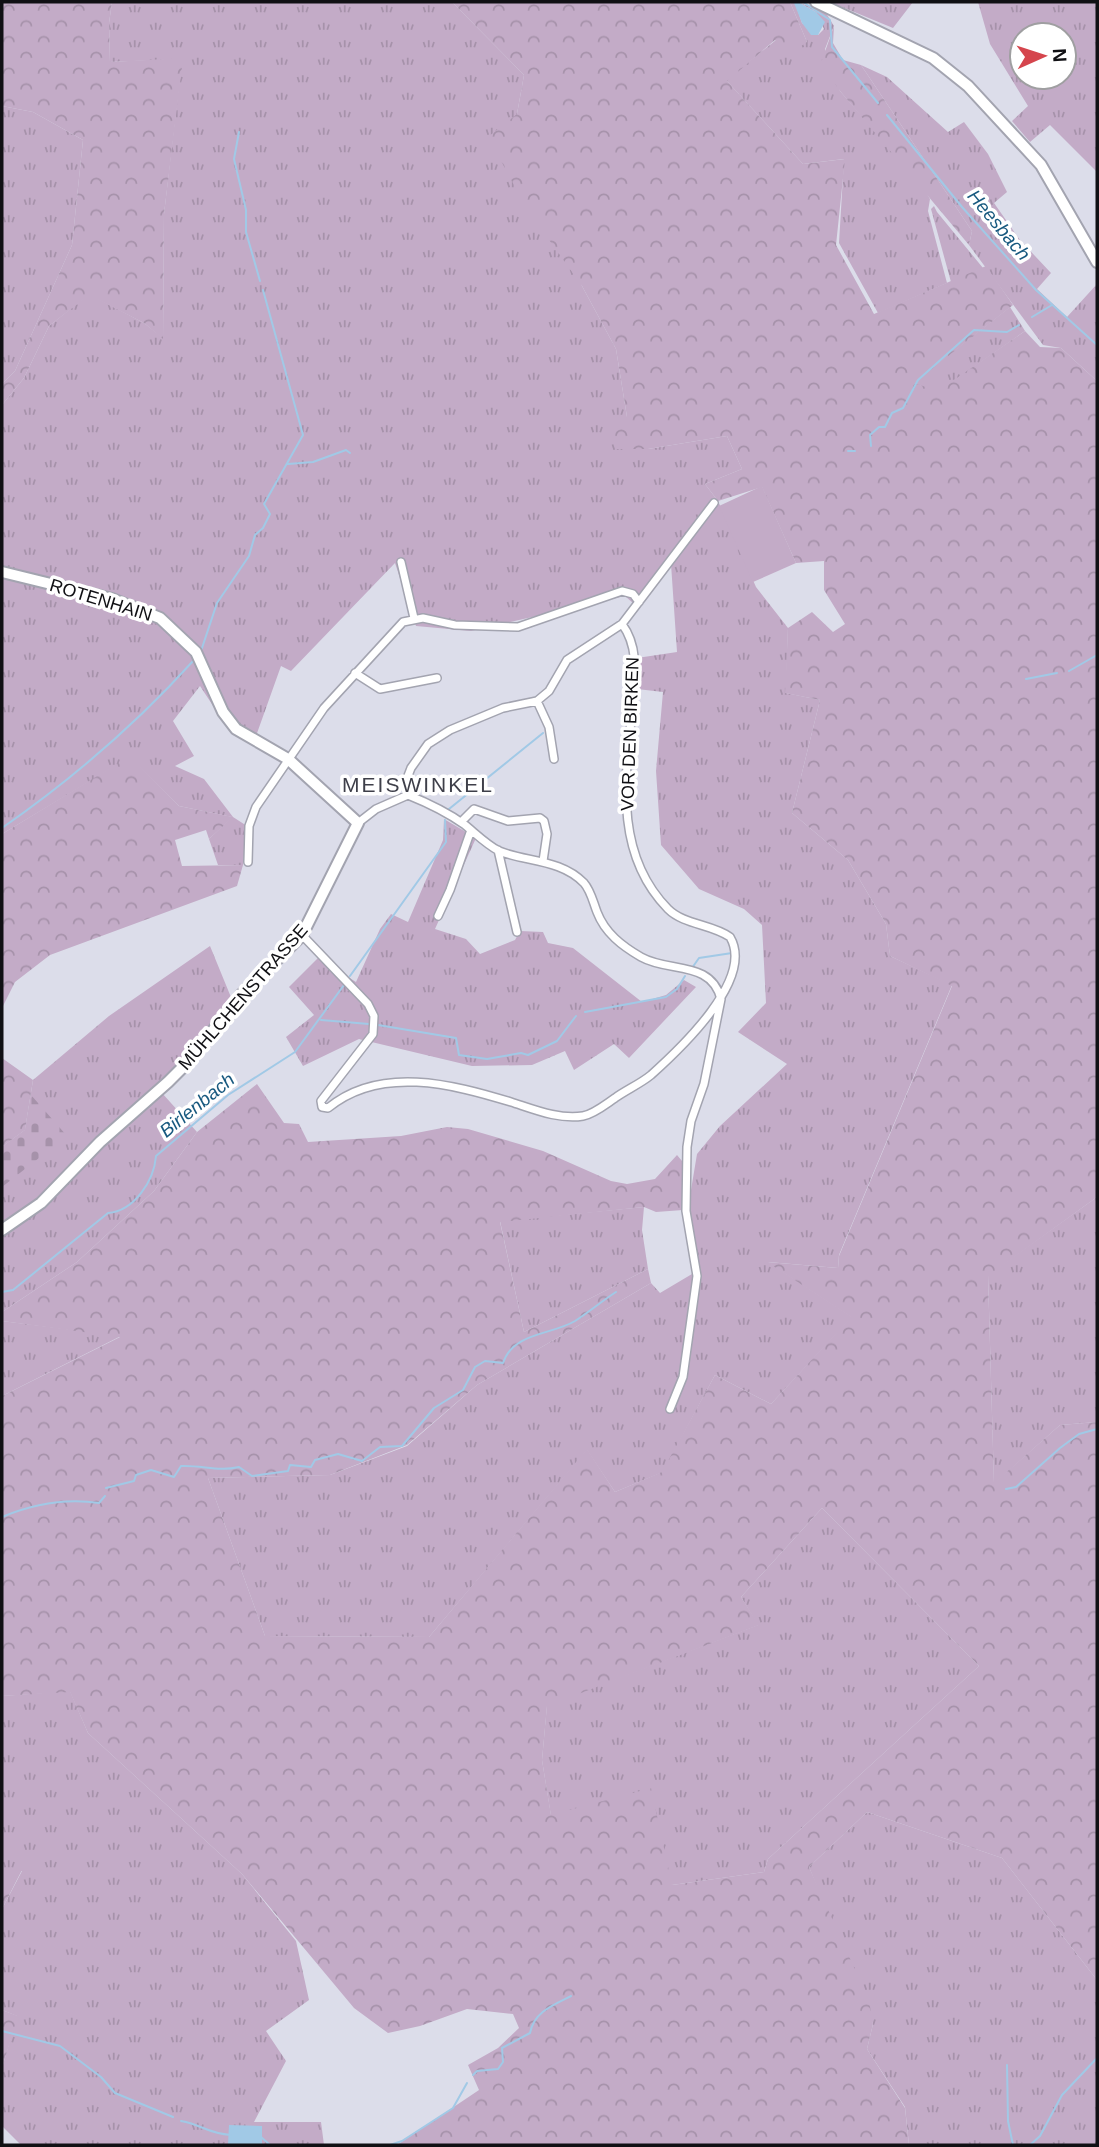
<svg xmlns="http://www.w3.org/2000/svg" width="1099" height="2147" viewBox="0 0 1099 2147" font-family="Helvetica,sans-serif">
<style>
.grass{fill:url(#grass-tufts);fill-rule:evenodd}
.forest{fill:url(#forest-crowns);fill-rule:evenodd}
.cemetery{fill:url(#cemetery-stones)}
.pitch{fill:#c3abc7}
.water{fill:#a1c9e6}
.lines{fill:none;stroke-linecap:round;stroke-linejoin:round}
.stream{stroke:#a1c9e6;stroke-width:2}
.street-casing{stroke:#a3a4b0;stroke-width:10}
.secondary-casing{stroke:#a3a4b0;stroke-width:14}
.street{stroke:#fff;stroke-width:7}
.secondary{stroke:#fff;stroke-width:10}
.labels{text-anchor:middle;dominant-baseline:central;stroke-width:7;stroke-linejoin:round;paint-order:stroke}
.street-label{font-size:18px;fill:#101014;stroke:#fff}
.water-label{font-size:19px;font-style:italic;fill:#18597f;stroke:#fff}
.quarter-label{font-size:21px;letter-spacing:2px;fill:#3e3f49;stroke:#fff}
</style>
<defs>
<pattern id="grass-tufts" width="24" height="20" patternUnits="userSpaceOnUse" patternTransform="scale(1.75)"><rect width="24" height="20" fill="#c3abc7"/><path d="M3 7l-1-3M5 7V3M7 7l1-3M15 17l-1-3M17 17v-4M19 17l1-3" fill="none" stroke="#a692aa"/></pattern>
<pattern id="forest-crowns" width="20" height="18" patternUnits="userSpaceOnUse" patternTransform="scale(1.75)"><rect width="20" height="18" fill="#c3abc7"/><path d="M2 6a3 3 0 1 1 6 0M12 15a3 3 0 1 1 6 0" fill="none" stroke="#a692aa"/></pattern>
<pattern id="cemetery-stones" width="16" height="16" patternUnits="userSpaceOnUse" patternTransform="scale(1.75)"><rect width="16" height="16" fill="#c3abc7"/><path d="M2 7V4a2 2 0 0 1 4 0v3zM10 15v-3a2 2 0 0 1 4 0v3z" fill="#a692aa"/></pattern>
</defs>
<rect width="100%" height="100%" fill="#dcddea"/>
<!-- grass -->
<path class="grass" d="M112,2H452L524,75L517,114L582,286L616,349L627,417L648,449L727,436L742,469L705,484L718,501L756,587L788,628L786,693L820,700L792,813L848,860L886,924L890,956L952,985L839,1255L838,1268L768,1262L852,1317L771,1404L715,1375L663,1472L615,1492L587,1450L429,1637L265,1636L208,1478L330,1475L407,1446L477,1385L651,1283L660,1293L692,1274L694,1268L685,1226L697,1154L720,1126L787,1064L738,1032L766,1003L762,925L744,909L699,889L661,845L656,771L663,692L637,689V658L677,652L671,564L634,604L625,596L471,631L416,626L395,563L291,671L281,666L256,736L231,733L200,686L173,721L194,756L175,766L204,779L233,817L247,826L243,865H218L209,839L232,817L179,806L130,757L2,834V405L24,378L49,326L89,294L144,323L163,338L164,214L182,59L110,62L109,23Z
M790,2H795L802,23L818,35L824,29L816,12L798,2L826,13L834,26L825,49L840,91L923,187L930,199L928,211L947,283L878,313L839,243L844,159L803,164L726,80L776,40L807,42Z
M830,2H913L893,28Z
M978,2H1097V172L1050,125L1030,142L1012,121L1028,106L990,44ZM1022,35H1064V77H1022Z
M861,65L887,77L948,132L964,122L988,154L1007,192L994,203L1020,240L1051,273L1037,289L1067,317L1097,284V381L1061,348L1043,345L969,245L972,231Z
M2,106L33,112L83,140L72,245L15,371L2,384Z
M934,206L937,212L983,268L951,282L931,209Z
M1010,307L1025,331L938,392L913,383Z
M444,819L476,838L435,929L466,939L480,954L515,940L520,931L543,932L548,943L573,948L642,1002L666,995L684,980L696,987L629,1058L614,1044L574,1070L565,1051L532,1065L472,1066L359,1039L303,1066L286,1037L314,1015L289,987L318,958L356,982L380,929L391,914L408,922L443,840Z
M210,946L235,1007L205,1050L162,1093L197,1132L154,1191L77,1262L2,1312V1147L25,1130L33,1080L109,1016Z
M1097,1197V1422L1060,1425L994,1484L988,1275Z
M644,1207L642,1230L648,1269L524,1332L500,1221Z
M2,1321L121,1336L2,1396Z
M822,1508L979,1666L768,1859L764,1872L672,1885L551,1816L542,1760L547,1705L758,1625L741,1597Z
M70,1691L88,1733L242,1874L296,1941L309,2000L266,2031L286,2061L254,2122H321L324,2145H21L2,2126V2068L17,2016L2,2010V1909L22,1871H2V1696Z
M867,1812L1002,1858L1097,1980V2145H909L905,2107L867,2049L873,2024L809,1867Z"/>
<!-- forest -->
<path class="forest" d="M2,2H112L109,23L110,62L183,58L164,214L163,339L144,323L89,295L49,326L24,378L2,405V384L15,371L72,245L83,140L33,112L2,106Z
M452,2H790L807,42L791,53L775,40L727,81L803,164L845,159L836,245L874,314L986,266L1013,305L914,383L938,391L1025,331L1040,347L1061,348L1097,381V1197L988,1276L994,1483L1060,1425L1097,1422V1980L1002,1858L867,1812L809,1867L869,2001L873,2024L867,2049L905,2108L909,2145H397L479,2090L468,2065L498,2048L519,2028L513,2014L467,2009L420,2026L388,2033L354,2008L242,1874L88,1733L70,1692L2,1696V1396L120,1337L2,1321V1312L77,1262L154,1191L197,1132L257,1084L284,1123L299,1124L308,1142L401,1136L447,1127L468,1129L543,1151L611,1181L627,1184L655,1179L677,1155L682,1161L683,1210L656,1212L644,1207L500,1222L524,1332L648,1269L651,1283L477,1385L407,1445L330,1475L208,1478L265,1636L429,1637L587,1449L615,1492L662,1472L715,1375L771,1404L851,1317L767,1262L838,1268L839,1256L952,986L890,956L886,924L848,860L792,813L820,700L785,693L788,628L812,612L833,632L845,624L824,590V561L796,563L762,487L718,501L705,484L742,469L727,436L648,449H616L613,424L627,417L616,349L582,286L527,209L488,137L517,114L524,75ZM822,1508L979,1666L768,1859L764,1872L672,1885L651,1788L551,1815L542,1760L547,1706L759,1625L741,1597Z
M834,26L833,43L843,60L861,65L972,231L969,245L840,91L821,63Z
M130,756L179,806L233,817L209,839L206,830L175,840L182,866L243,865L237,886L50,955L15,982L2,1008V834Z
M2,1058L33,1080L25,1130L2,1147Z
M22,1870L2,1909V1871Z
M2,2010L18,2016L2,2068Z"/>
<!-- cemetery -->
<path class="cemetery" d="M31,1095L67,1136L2,1187V1147L25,1130Z"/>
<!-- pitch -->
<path class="pitch" d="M762,486L796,563L753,582L719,506Z"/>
<!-- water -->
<path class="water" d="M798,2L816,12L825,22L818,35H811L802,23L794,3Z
M229,2125L262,2126V2145L228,2144Z"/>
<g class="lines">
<!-- stream -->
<path class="stream" d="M803,2L830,20L832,47L878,103
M887,115L962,207L1036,290L1097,345
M239,132L234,159L246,210V232L260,281
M1032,317L1052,305
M871,446L870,435L879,427H885L892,413L903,408L918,380L974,330L1007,332L1019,325
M848,451H855
M288,464L313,462L346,450L350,453
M201,651L217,603L249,556L255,535L263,528L270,514L264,504L303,435L263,290
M1069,671L1097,655
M1026,679L1057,673
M449,809L543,733
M2,828C71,780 138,722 194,660
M692,968L699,958L732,953
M350,976L446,842L445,820
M585,1012L666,997L677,989L685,976
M321,1020L369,1024
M378,1025L456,1038L459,1055L487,1059L521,1053L528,1055L557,1041L576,1016
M2,1292L13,1290L108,1213C134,1211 154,1181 156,1156L228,1095L295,1052L344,985
M106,1488L134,1481L136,1475L151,1470L174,1477L181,1466C203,1465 218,1472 239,1467L252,1476L288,1471L290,1465L311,1467L315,1460L338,1454L362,1461L380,1447L402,1446L434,1408L463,1390L475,1367L485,1361L503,1363C513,1332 552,1335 575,1321C589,1312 602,1301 616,1292
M1006,1489L1016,1487L1060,1448L1079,1434L1097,1429
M2,1517C33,1504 65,1498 99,1503L105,1496
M2,2031L60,2046L101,2077L115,2093L173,2117
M1007,2065L1008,2121L1013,2145
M473,2075L477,2071L498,2069L503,2062L502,2048L530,2033C534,2012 553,2005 571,1996
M181,2121C203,2125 206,2133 231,2135
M261,2137L270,2145
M390,2145L402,2141L453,2108L467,2083
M1030,2145L1040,2136L1062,2095L1097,2058"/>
<!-- street casing -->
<g class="street-casing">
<path id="street" d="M401,562L414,618
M355,673L380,689L437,678
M537,701L549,727L554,759
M408,795L406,781L411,768L428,744L450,730L503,708L537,701L549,691L567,660L622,624L714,503
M461,822L474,809L508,821L540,818L544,821L547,834L543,861
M358,823L376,809L408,795C428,803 447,812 465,825C475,833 487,845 499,851C526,862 561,859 584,883C591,891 593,902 597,912C605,933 622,946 641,957C669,973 711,960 721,999L704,1084L691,1121L687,1147L686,1211L697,1276L683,1377L670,1409
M498,850L517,932
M248,862L249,826L256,807L324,708L403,622L423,618L455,625L518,627L622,591L633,594L639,602
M438,916L450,890L471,830
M302,935L368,1004L374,1016L373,1034L321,1101L322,1107L328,1108C380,1065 452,1084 511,1102C533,1109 559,1120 583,1116C594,1114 606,1104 615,1098C626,1090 640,1084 651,1075C680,1049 755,979 730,937C712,924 684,925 668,909C612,852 626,773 633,701C635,675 639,647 622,624"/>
</g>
<!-- secondary casing -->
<g class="secondary-casing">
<path id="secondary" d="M816,2L933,58L968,86L1041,165L1097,262
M2,572L112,599L160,618L196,652L223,712L236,729L288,759L358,823L302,935L241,995L189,1061L168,1082L100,1142L41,1203L2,1230"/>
</g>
<!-- street -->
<use href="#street" class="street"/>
<!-- secondary -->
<use href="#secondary" class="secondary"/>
</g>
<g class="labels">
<!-- street labels -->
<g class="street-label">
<text transform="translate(101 600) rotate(17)">ROTENHAIN</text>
<text transform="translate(630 734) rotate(-88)">VOR DEN BIRKEN</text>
<text transform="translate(243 997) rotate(-49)">MÜHLCHENSTRASSE</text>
</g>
<!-- water labels -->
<g class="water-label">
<text transform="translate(999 225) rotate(50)">Heesbach</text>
<text transform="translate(197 1105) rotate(-39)">Birlenbach</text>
</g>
<!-- quarter labels -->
<g class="quarter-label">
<text x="418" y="784">MEISWINKEL</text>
</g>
</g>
<!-- border -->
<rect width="1099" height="2147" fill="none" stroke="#101014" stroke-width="7"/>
<!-- north arrow -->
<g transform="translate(1043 56) rotate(87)"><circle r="33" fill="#ffffff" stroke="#9f9fa1" stroke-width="2"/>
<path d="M0-5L12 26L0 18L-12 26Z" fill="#d5454d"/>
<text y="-10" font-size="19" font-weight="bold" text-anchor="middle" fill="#101014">N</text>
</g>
</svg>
